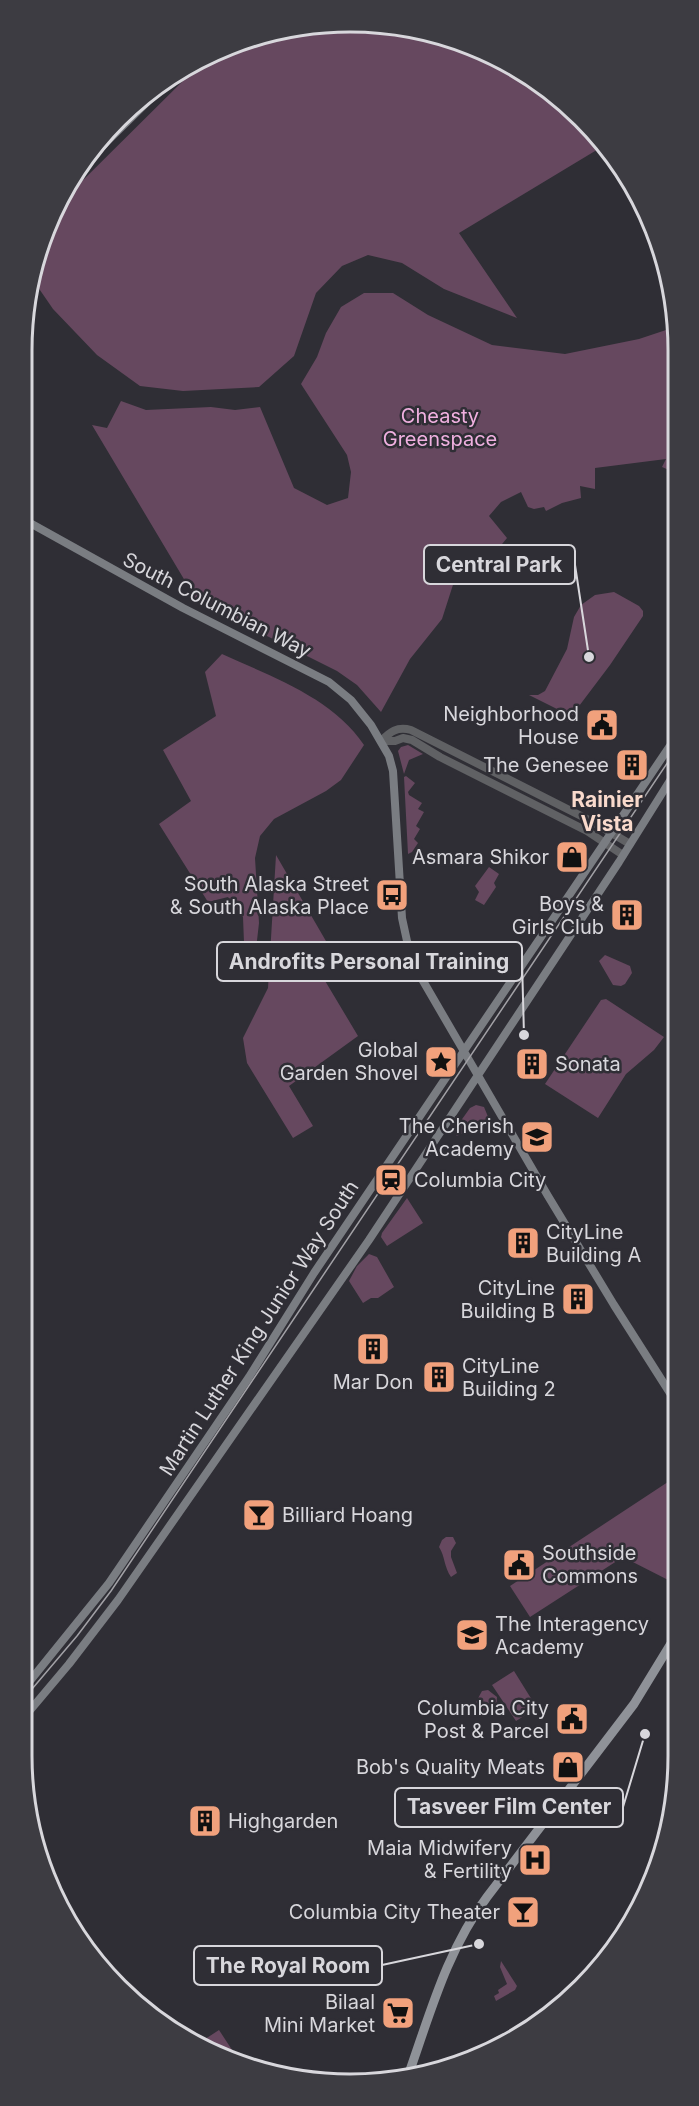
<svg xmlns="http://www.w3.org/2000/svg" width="699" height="2106" viewBox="0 0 699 2106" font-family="Inter,sans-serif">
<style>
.green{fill:#66485f}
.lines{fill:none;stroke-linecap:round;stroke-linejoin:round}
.tertiary{stroke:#606164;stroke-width:8}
.secondary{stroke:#7a7d82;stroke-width:8}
.primary{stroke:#8f9298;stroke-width:9}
.tram{stroke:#a2a1a6;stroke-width:1.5}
.labels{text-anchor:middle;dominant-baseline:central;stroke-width:5;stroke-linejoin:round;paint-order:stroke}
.park-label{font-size:20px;fill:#f0b0e0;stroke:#2f2e35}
.street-label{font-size:20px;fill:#d8d7dc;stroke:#2f2e35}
.poi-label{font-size:20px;fill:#d8d7dc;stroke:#2f2e35;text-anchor:end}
.neighbourhood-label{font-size:21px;font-weight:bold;fill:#f9dacc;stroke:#2f2e35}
.rim{fill:none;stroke:#d8d7dc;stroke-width:3}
.leader{fill:none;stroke:#d8d7dc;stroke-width:2}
.callout-dot{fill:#d8d7dc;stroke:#2f2e35;stroke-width:2}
.callout{fill:#2f2e35;stroke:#d8d7dc;stroke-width:2}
.callout-label{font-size:21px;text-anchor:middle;font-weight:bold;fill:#d8d7dc}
</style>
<rect width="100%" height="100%" fill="#2f2e35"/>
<!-- green -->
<path class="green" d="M306,24L434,32L514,65L596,133L605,145L459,233L517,318L444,289L402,263L368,255L342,266L316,293L294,356L259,387L183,391L140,386L97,355L53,309L31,277L32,265L65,198L206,58Z
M364,293H393L428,315L492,345L565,354L639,339L675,327L676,473L662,467L666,459L595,468V489L580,486L581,498L562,503L546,511L544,507L534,509L528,507L521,492L501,502L489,516L507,538L493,555L486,568L460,563L442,619L410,659L381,712L357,685L337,671L197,601L92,425L107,428L121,401L146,410L211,407L235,410L260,407L294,488L327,505L348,498L351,472L347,455L301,384L317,357L326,333L341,307Z
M614,592L639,606L643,611V616L610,665L567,722L566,715L563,712L529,695H538L545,691L567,649L574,617L581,605L595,595Z
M222,654C272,677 333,698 364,745L341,780L326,791L274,819L260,836L255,858L259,923L255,958L245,968L243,917L228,897L208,902L159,824L191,801L163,750L216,716L205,672Z
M408,745L423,754L409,760L404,774L398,751L401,747Z
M406,776L415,783L408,792L409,795L422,803L418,809L424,812L416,826L420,829L414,839L418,843L412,852L408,854L404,777Z
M276,855L330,948L312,959L358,1036L289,1086L313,1126L293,1138L247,1063L243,1038L268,988Z
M489,867L499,874L494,883L496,887L484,905L475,900L479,892L475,886Z
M605,955L630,966L632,973L625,984L621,986L613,985L599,961Z
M606,999L664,1037L654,1050L626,1074L598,1118L545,1084L601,1000Z
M476,1105L484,1107L489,1119C477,1128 469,1129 457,1136L455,1134V1129L470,1108Z
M407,1198L423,1223L387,1246L381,1237L382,1233Z
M369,1254L377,1257L394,1287L378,1298H371L363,1303L349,1281L357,1266Z
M677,1476L678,1585L623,1557L530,1617L510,1586Z
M446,1537H453L456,1543L451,1551V1557L457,1573L451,1577C444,1567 445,1556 439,1547L442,1540Z
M514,1671L537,1708L516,1721L492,1685Z
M488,1690L497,1697L496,1711C486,1715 481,1711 476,1702L482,1691Z
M501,1961L517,1986L515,1990L496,2001L494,1996L499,1993L498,1990L507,1984L500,1967Z
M219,2030L240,2062L204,2051L196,2045Z"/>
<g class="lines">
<!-- tertiary -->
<path class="tertiary" d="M381,741C390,732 397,726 411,730L593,822L630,844
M381,741H395L403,738L412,740L440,757L587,831L623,855"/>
<!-- secondary -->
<path class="secondary" d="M80,168L185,65
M21,518L183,608L329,682L351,700L371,725L389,756L393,771L402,918L407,941L419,974L548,1196L614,1305L677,1404
M21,1692L109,1583L249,1377L314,1273L676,737
M21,1721L69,1664L118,1600L369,1240L619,862L676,771"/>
<!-- primary -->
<path class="primary" d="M408,2076C430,2014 447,1950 487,1897L634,1704L678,1632"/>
<!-- tram -->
<path class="tram" d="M21,1702L77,1636L111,1591L676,750"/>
</g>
<!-- icons -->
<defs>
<g id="civic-square" transform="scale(1.725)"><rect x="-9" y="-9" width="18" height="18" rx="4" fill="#f1a17c" stroke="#2f2e35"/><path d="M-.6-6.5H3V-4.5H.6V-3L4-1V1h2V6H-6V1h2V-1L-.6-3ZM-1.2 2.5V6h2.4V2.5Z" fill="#111"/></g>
<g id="building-square" transform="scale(1.725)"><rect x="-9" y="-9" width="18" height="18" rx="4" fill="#f1a17c" stroke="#2f2e35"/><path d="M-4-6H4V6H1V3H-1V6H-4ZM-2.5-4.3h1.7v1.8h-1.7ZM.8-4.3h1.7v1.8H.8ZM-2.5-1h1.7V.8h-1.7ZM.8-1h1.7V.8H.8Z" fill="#111"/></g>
<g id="shop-square" transform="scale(1.725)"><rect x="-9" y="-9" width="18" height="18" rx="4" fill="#f1a17c" stroke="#2f2e35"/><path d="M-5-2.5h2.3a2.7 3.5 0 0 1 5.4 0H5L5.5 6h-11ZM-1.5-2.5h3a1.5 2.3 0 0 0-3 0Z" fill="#111"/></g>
<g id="bus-square" transform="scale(1.725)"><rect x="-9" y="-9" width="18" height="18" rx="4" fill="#f1a17c" stroke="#2f2e35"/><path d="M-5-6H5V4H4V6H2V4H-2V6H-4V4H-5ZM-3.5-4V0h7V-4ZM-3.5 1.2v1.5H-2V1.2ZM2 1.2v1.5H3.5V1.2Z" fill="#111"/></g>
<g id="sight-square" transform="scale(1.725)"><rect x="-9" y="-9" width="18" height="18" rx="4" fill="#f1a17c" stroke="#2f2e35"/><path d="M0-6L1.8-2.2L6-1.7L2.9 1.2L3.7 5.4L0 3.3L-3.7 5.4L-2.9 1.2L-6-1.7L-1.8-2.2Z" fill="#111"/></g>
<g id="school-square" transform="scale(1.725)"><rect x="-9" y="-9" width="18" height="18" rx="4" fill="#f1a17c" stroke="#2f2e35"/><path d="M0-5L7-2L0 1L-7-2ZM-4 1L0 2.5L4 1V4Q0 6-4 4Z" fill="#111"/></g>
<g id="station-square" transform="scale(1.725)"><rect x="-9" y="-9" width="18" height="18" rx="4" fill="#f1a17c" stroke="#2f2e35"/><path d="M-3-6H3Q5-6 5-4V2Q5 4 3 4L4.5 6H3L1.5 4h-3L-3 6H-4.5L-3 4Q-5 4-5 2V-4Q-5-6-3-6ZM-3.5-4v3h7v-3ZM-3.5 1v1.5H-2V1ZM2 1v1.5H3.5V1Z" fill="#111"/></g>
<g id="bar-square" transform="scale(1.725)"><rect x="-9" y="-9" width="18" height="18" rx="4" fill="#f1a17c" stroke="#2f2e35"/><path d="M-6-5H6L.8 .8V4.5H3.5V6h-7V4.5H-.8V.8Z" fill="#111"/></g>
<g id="hospital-square" transform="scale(1.725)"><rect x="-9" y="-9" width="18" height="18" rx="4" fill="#f1a17c" stroke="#2f2e35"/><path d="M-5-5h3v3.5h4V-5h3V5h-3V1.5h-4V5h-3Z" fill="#111"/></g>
<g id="supermarket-square" transform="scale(1.725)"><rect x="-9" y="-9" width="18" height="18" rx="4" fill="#f1a17c" stroke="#2f2e35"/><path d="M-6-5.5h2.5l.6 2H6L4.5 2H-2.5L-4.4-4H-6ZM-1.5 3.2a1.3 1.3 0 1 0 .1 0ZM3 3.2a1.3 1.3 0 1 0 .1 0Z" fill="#111"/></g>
</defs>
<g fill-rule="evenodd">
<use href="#civic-square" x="602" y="725"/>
<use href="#building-square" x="632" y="765"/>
<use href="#shop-square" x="572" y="857"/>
<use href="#bus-square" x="392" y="895"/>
<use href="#building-square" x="627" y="915"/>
<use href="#sight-square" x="441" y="1062"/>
<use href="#building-square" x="532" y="1064"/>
<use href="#school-square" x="537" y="1137"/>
<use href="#station-square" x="391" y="1180"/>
<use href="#building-square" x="523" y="1243"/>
<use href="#building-square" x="578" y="1299"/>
<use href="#building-square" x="373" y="1349"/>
<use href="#building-square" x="439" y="1377"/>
<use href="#bar-square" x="259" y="1515"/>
<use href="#civic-square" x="519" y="1565"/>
<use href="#school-square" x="472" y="1635"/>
<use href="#civic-square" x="572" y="1719"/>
<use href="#shop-square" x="568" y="1767"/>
<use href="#building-square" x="205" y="1821"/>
<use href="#hospital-square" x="535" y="1860"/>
<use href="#bar-square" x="523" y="1912"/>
<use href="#supermarket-square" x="398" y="2013"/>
</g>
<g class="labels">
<!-- park labels -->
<g class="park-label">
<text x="440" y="416">Cheasty<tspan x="440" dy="23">Greenspace</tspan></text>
</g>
<!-- street labels -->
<g class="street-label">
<text transform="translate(217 605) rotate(27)">South Columbian Way</text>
<text transform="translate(259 1328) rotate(-57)">Martin Luther King Junior Way South</text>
</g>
<!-- poi labels -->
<g class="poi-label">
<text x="579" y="714">Neighborhood<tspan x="579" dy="23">House</tspan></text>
<text x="609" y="765">The Genesee</text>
<text x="549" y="857">Asmara Shikor</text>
<text x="369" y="884">South Alaska Street<tspan x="369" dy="23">&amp; South Alaska Place</tspan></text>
<text x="604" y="904">Boys &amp;<tspan x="604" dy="23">Girls Club</tspan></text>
<text x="418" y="1050">Global<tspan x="418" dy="23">Garden Shovel</tspan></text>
<text x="555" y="1064" text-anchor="start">Sonata</text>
<text x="514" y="1126">The Cherish<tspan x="514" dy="23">Academy</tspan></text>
<text x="414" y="1180" text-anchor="start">Columbia City</text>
<text x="546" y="1232" text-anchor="start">CityLine<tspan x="546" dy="23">Building A</tspan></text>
<text x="555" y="1288">CityLine<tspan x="555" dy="23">Building B</tspan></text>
<text x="462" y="1366" text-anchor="start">CityLine<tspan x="462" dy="23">Building 2</tspan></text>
<text x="373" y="1382" text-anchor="middle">Mar Don</text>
<text x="282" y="1515" text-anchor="start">Billiard Hoang</text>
<text x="542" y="1553" text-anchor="start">Southside<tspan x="542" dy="23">Commons</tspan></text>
<text x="495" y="1624" text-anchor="start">The Interagency<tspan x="495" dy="23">Academy</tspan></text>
<text x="549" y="1708">Columbia City<tspan x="549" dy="23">Post &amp; Parcel</tspan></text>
<text x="545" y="1767">Bob's Quality Meats</text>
<text x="228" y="1821" text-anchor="start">Highgarden</text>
<text x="512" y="1848">Maia Midwifery<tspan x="512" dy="23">&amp; Fertility</tspan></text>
<text x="500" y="1912">Columbia City Theater</text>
<text x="375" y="2002">Bilaal<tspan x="375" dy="23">Mini Market</tspan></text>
</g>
<!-- neighbourhood labels -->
<g class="neighbourhood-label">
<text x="607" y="799">Rainier<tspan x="607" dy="24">Vista</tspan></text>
</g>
</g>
<!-- crop -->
<path d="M0 0H699V2106H0ZM350 32H350A318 318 0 0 1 668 350V1756A318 318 0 0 1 350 2074H350A318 318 0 0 1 32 1756V350A318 318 0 0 1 350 32Z" fill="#3d3c42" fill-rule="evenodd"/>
<path class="rim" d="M350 32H350A318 318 0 0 1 668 350V1756A318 318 0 0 1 350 2074H350A318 318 0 0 1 32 1756V350A318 318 0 0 1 350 32Z"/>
<!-- callouts -->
<path class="leader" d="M589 657L575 565M524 1035L522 961M645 1734L623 1807M479 1944L382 1965"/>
<g class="callout-dot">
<circle cx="589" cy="657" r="6"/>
<circle cx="524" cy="1035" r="6"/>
<circle cx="645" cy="1734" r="6"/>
<circle cx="479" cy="1944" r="6"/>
</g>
<g class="callout">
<rect x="424" y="545" width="151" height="39" rx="6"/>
<rect x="217" y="942" width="305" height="39" rx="6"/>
<rect x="395" y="1788" width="228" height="39" rx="6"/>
<rect x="194" y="1946" width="188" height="39" rx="6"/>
</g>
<g class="callout-label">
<text x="499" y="572">Central Park</text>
<text x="369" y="969">Androfits Personal Training</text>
<text x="509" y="1814">Tasveer Film Center</text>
<text x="288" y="1973">The Royal Room</text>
</g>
</svg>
